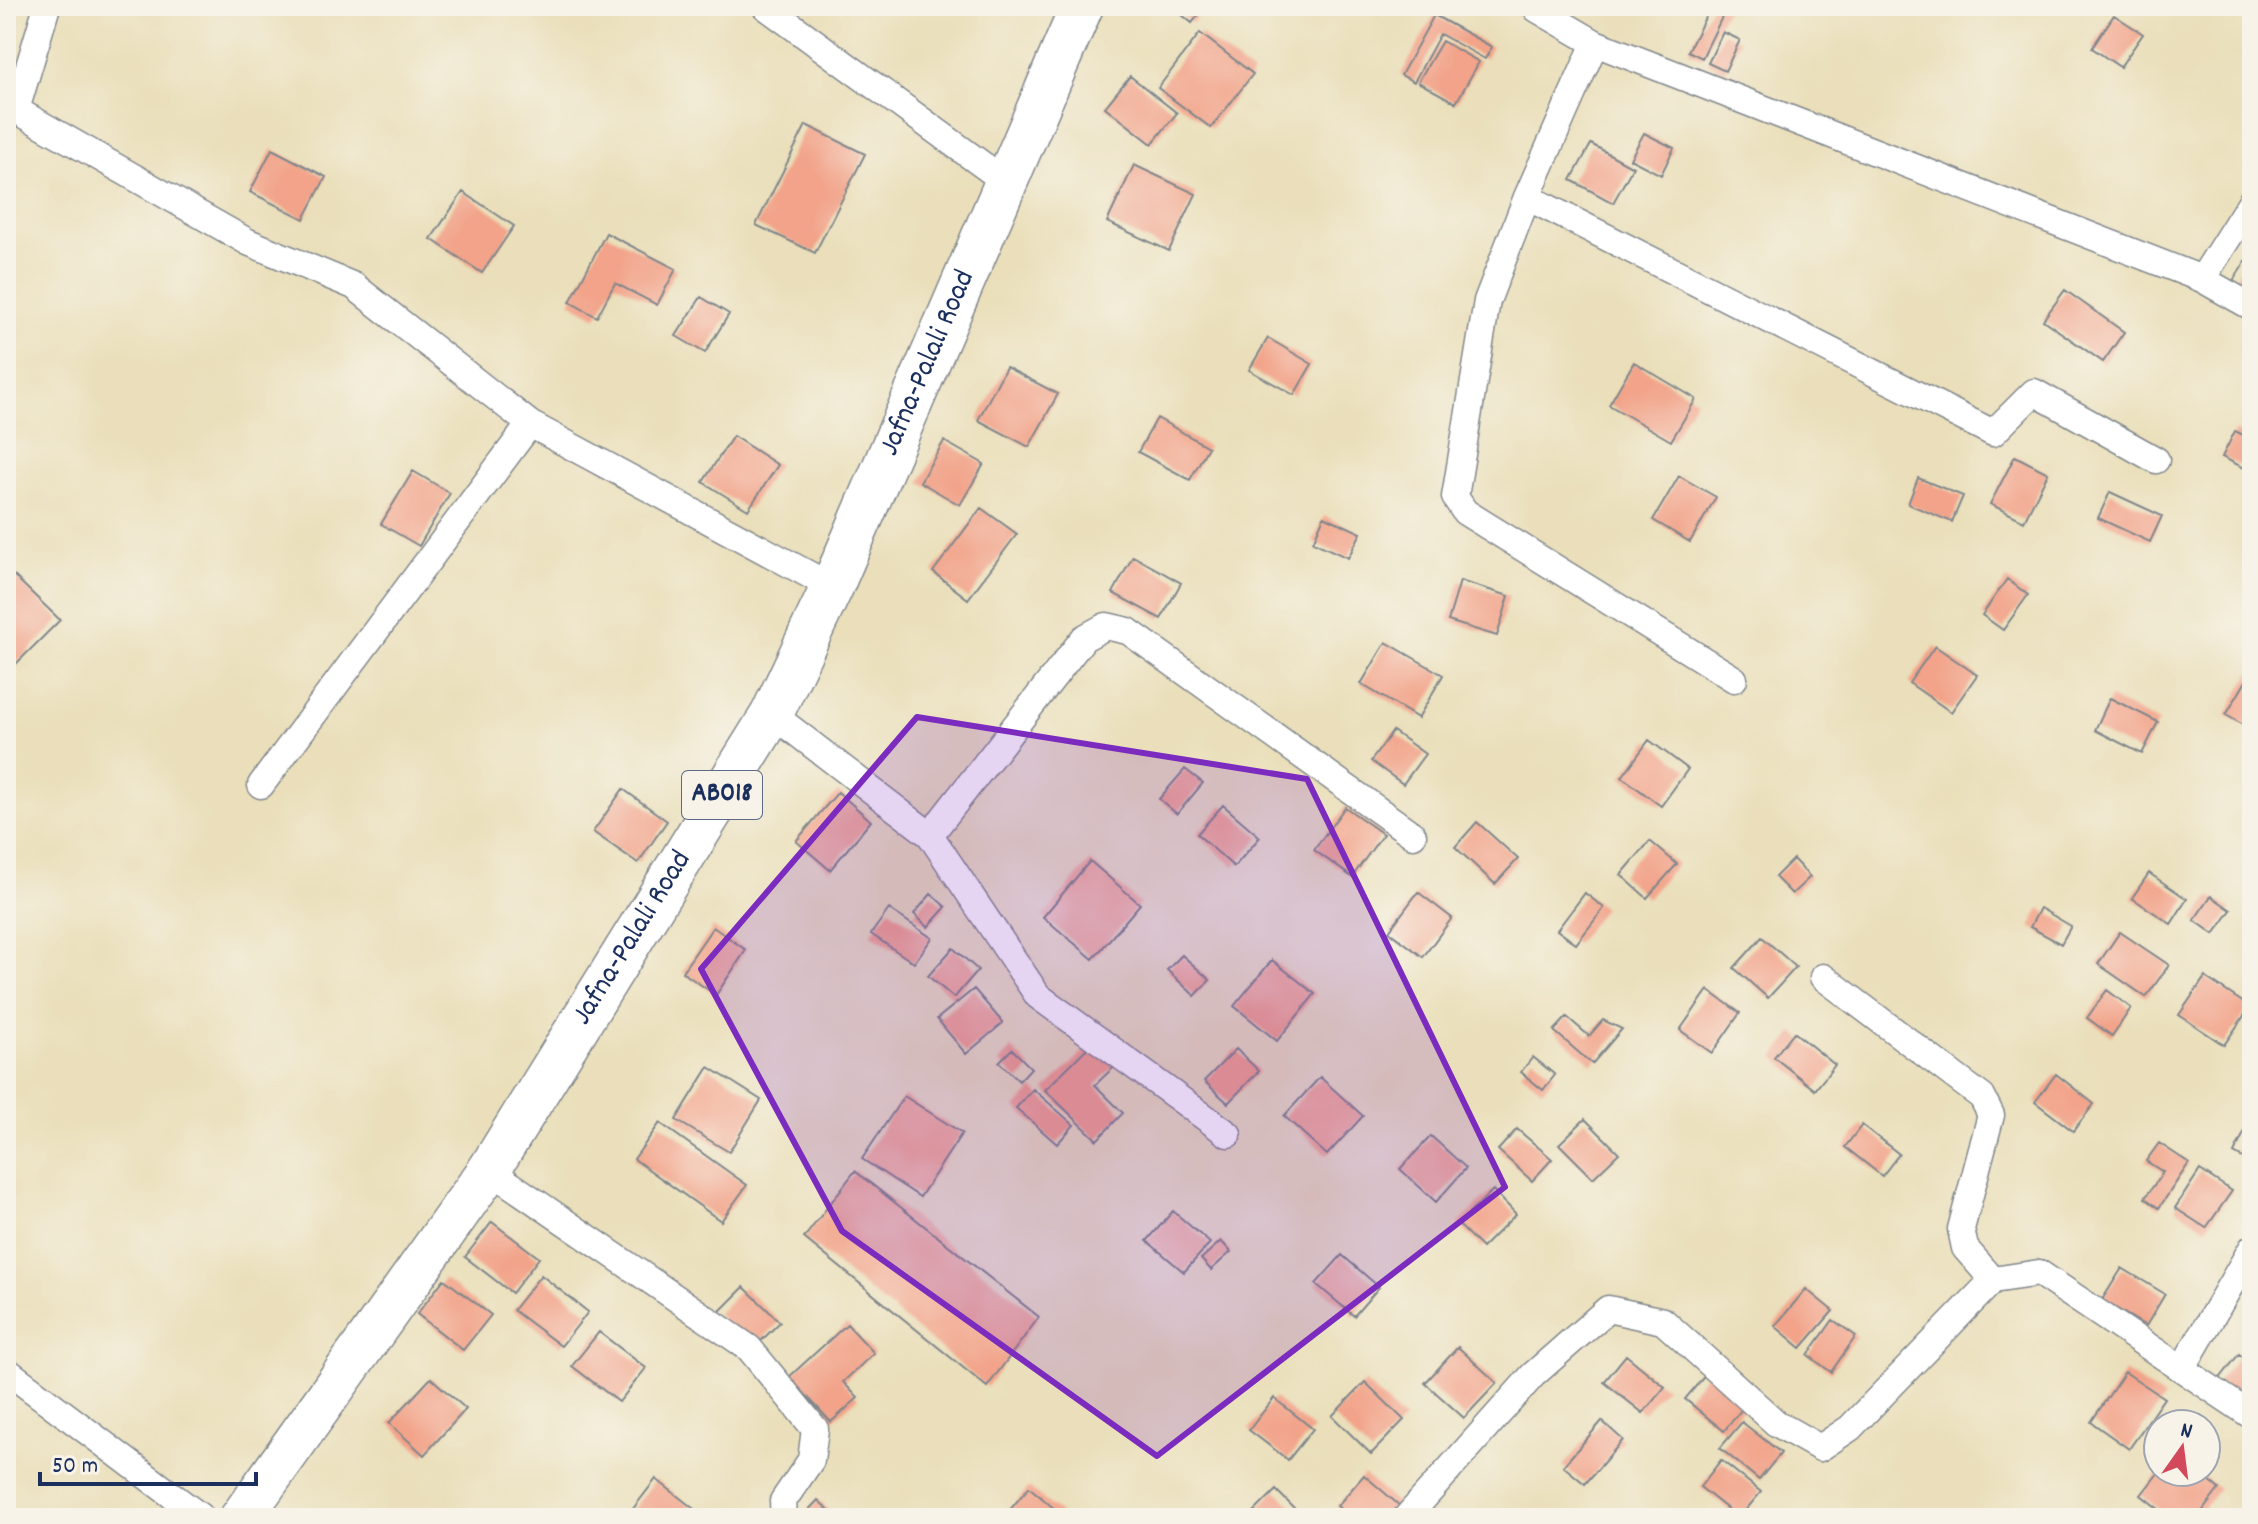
<svg xmlns="http://www.w3.org/2000/svg" width="2258" height="1524" viewBox="0 0 2258 1524" font-family="Dekko,sans-serif">
<style>
.building{fill:#f2a389}
.lines{fill:none;stroke-linecap:round;stroke-linejoin:round}
.minor-casing{stroke:#82878c;stroke-width:29}
.primary-casing{stroke:#82878c;stroke-width:45}
.minor{stroke:#fff;stroke-width:26}
.primary{stroke:#fff;stroke-width:42}
.marked{fill:#7b2cbf;fill-opacity:0.2;stroke:#7b2cbf;stroke-width:6;stroke-linejoin:round}
.labels{text-anchor:middle;dominant-baseline:central;stroke-width:6;stroke-linejoin:round;paint-order:stroke}
.shield{fill:#f7f3e8;stroke:#5d6a87;stroke-width:2}
.shield-label{font-size:28px;font-weight:bold;fill:#1b2f5e}
.street-label{font-size:30px;fill:#1b2f5e;stroke:#f7f3e8}
</style>
<rect width="100%" height="100%" fill="#f7f3e8"/>
<filter id="ink" filterUnits="userSpaceOnUse"><feTurbulence type="fractalNoise" baseFrequency=".0125" numOctaves="2"/><feDisplacementMap in="SourceGraphic" scale="16" xChannelSelector="R" yChannelSelector="G"/><feConvolveMatrix kernelMatrix="1 2 1 2 8 2 1 2 1" color-interpolation-filters="sRGB"/></filter>
<filter id="wash" filterUnits="userSpaceOnUse"><feTurbulence type="fractalNoise" baseFrequency=".006" numOctaves="4" result="noise"/><feDisplacementMap in="SourceGraphic" scale="32" xChannelSelector="R" yChannelSelector="G"/><feGaussianBlur stdDeviation="1.8" result="paint"/><feColorMatrix in="noise" values="0 0 0 0 0 0 0 0 0 0 0 0 0 0 0 0 0 1.4 0 .05"/><feComposite in="paint" operator="in"/></filter>
<g filter="url(#wash)">
<rect width="100%" height="100%" fill="#eadfba"/>
<g id="blocks">
<!-- building -->
<path class="building" d="M1171,6H1206L1192,23Z
M1711,6L1726,9L1702,58L1688,51Z
M1434,15L1492,47L1485,59L1440,34L1414,82L1401,75Z
M2114,15L2143,34L2120,67L2092,48Z
M1723,32L1740,40L1725,71L1708,63Z
M1200,33L1253,74L1211,128L1158,88Z
M1442,41L1479,62L1456,103L1418,82Z
M1130,76L1177,113L1152,144L1105,107Z
M806,125L865,154L815,253L756,225Z
M1644,133L1674,148L1661,175L1630,159Z
M1591,144L1633,167L1613,203L1571,180Z
M272,149L326,177L304,219L250,192Z
M1134,165L1196,194L1169,251L1107,222Z
M463,192L514,226L482,273L431,239Z
M606,233L676,269L657,305L615,283L597,317L570,302Z
M2249,256L2252,258V297L2231,284Z
M2065,290L2124,332L2103,362L2043,320Z
M701,297L729,314L705,353L676,336Z
M1268,338L1312,364L1294,395L1249,370Z
M1634,362L1696,399L1671,441L1609,405Z
M1006,367L1058,394L1029,447L978,420Z
M1157,418L1208,447L1190,480L1138,452Z
M2235,431L2252,439V472L2222,457Z
M733,436L778,465L748,510L703,482Z
M944,441L984,464L960,505L920,482Z
M2015,456L2048,473L2024,521L1990,504Z
M413,471L450,493L419,546L381,524Z
M1679,476L1716,497L1690,542L1653,520Z
M1918,478L1963,496L1952,522L1908,504Z
M2110,492L2162,516L2150,542L2098,518Z
M981,508L1017,534L968,599L933,572Z
M1324,516L1361,533L1348,558L1313,542Z
M1133,556L1181,583L1161,619L1113,593Z
M6,568L60,620L10,670L6,667Z
M2007,579L2028,595L2003,630L1982,615Z
M1460,581L1509,596L1497,636L1448,621Z
M1386,642L1443,675L1418,718L1361,684Z
M1935,646L1977,675L1951,712L1909,683Z
M2252,671V730L2226,715Z
M2110,698L2158,722L2142,754L2095,730Z
M1393,731L1425,754L1403,784L1371,761Z
M1649,740L1688,769L1661,806L1622,777Z
M1185,769L1203,783L1177,814L1159,799Z
M623,789L667,821L638,863L593,832Z
M838,792L871,821L830,870L796,841Z
M1223,805L1260,837L1234,867L1197,834Z
M1345,807L1383,834L1352,877L1314,850Z
M1477,822L1518,859L1495,884L1455,847Z
M1650,841L1677,864L1647,898L1621,875Z
M1793,859L1810,877L1792,894L1775,877Z
M1090,861L1140,904L1093,959L1043,917Z
M2149,873L2187,899L2171,924L2132,898Z
M1418,892L1452,918L1423,957L1389,931Z
M1585,893L1604,908L1576,944L1557,930Z
M931,894L946,907L928,927L914,914Z
M2211,896L2231,910L2214,934L2194,920Z
M2040,908L2071,926L2061,944L2030,927Z
M889,909L932,938L914,963L871,934Z
M713,927L746,950L716,995L682,972Z
M2120,932L2169,965L2146,997L2098,964Z
M1762,937L1796,967L1768,998L1734,968Z
M953,948L978,970L954,998L928,976Z
M1182,955L1210,980L1195,996L1167,970Z
M1272,960L1315,994L1277,1041L1234,1006Z
M2205,977L2250,1007L2224,1045L2179,1015Z
M974,989L1003,1023L966,1054L937,1019Z
M1708,990L1740,1013L1712,1053L1680,1030Z
M2107,990L2131,1008L2112,1036L2087,1018Z
M1567,1017L1589,1036L1603,1020L1622,1029L1592,1064L1554,1031Z
M1794,1032L1835,1065L1815,1090L1774,1057Z
M1092,1043L1115,1066L1095,1085L1123,1113L1097,1140L1045,1090Z
M1012,1049L1031,1068L1019,1081L999,1062Z
M1236,1049L1259,1071L1228,1103L1204,1081Z
M1533,1057L1555,1075L1543,1090L1521,1072Z
M709,1067L761,1100L729,1152L676,1120Z
M2056,1074L2094,1104L2073,1131L2035,1102Z
M1320,1077L1363,1116L1327,1155L1284,1116Z
M1033,1089L1074,1125L1057,1144L1016,1108Z
M904,1096L962,1133L920,1197L862,1159Z
M2252,1117V1163L2234,1153Z
M1585,1119L1619,1153L1593,1178L1559,1144Z
M660,1123L747,1185L721,1221L634,1159Z
M1862,1125L1899,1154L1882,1176L1845,1147Z
M1517,1129L1552,1159L1532,1181L1498,1150Z
M1431,1136L1466,1168L1436,1202L1400,1169Z
M2159,1143L2189,1163L2159,1208L2145,1198L2163,1172L2146,1161Z
M2200,1170L2232,1191L2206,1228L2175,1208Z
M855,1171L1039,1317L987,1387L804,1238Z
M1493,1190L1516,1214L1482,1248L1458,1224Z
M1173,1211L1210,1243L1184,1272L1147,1241Z
M492,1222L539,1258L512,1293L465,1257Z
M1221,1241L1231,1252L1211,1270L1201,1259Z
M1342,1255L1379,1287L1354,1316L1316,1284Z
M2122,1268L2165,1294L2146,1326L2102,1300Z
M541,1275L588,1312L561,1346L513,1310Z
M444,1279L491,1315L463,1350L417,1314Z
M744,1287L780,1322L753,1349L717,1314Z
M1806,1289L1833,1311L1801,1348L1775,1326Z
M1833,1320L1856,1336L1831,1372L1808,1355Z
M847,1324L874,1353L843,1382L858,1398L831,1422L789,1377Z
M599,1332L646,1368L619,1402L572,1366Z
M1458,1347L1497,1383L1464,1418L1425,1383Z
M2239,1354L2252,1364V1408L2218,1381Z
M1626,1355L1665,1387L1643,1413L1604,1382Z
M2125,1372L2164,1398L2129,1449L2091,1422Z
M1707,1373L1746,1404L1724,1431L1685,1399Z
M431,1378L466,1409L424,1455L389,1423Z
M1365,1382L1404,1420L1371,1454L1332,1416Z
M1274,1398L1313,1429L1288,1460L1249,1430Z
M1602,1421L1623,1440L1585,1484L1563,1466Z
M1742,1422L1781,1453L1759,1480L1720,1448Z
M1721,1460L1761,1492L1739,1518L1700,1487Z
M2159,1472H2198L2219,1489L2197,1518H2170L2141,1495Z
M1364,1475L1400,1506L1390,1518H1351L1337,1506Z
M656,1479L703,1516L701,1518H635L629,1514Z
M1029,1487L1063,1516L1061,1518H1003Z
M1276,1490L1304,1518H1248Z
M818,1500L837,1518H801Z"/>
</g>
</g>
<g filter="url(#ink)">
<use href="#blocks" fill-opacity="0" stroke="#82878c" stroke-width="2"/>
<g class="lines">
<!-- minor casing -->
<g class="minor-casing">
<path id="minor" d="M47,6L16,110L248,242L354,286L530,424L832,587
M765,6L1006,182
M1537,9L1595,43L2202,279L2252,200
M1595,43L1527,197L1487,301L1455,497L1465,512L1734,679
M1527,197L1993,433L2034,392L2156,460
M2202,279L2252,307
M772,714L930,835L1038,996L1228,1134
M261,785L530,424
M930,835L1084,638L1106,626L1128,631L1413,835
M1823,977L1982,1097L1991,1115L1961,1229L1965,1248L1993,1280
M489,1170L749,1348L815,1429L811,1460L783,1501L784,1518
M2183,1367L2252,1248
M6,1370L202,1518
M1406,1518L1533,1375L1608,1309L1663,1321L1776,1423L1820,1448L1850,1428L1993,1280L2039,1273L2252,1416"/>
</g>
<!-- primary casing -->
<g class="primary-casing">
<g id="primary">
<path id="s1" d="M241,1518L489,1170L772,714L832,587L1082,6"/>
</g>
</g>
<!-- minor -->
<use href="#minor" class="minor"/>
<!-- primary -->
<use href="#primary" class="primary"/>
</g>
</g>
<!-- marked area -->
<path class="marked" d="M917,717L1307,779L1505,1187L1157,1456L842,1231L701,969Z"/>
<g class="labels">
<!-- shield labels -->
<rect class="shield" x="682" y="771" width="80" height="48" rx="6"/>
<g class="shield-label">
<text x="722" y="795">AB018</text>
</g>
<!-- street labels -->
<g class="street-label">
<text stroke="none"><textPath href="#s1" startOffset="1348">Jafna-Palali Road</textPath></text>
<text stroke="none"><textPath href="#s1" startOffset="700">Jafna-Palali Road</textPath></text>
</g>
</g>
<!-- margin -->
<rect width="2258" height="1524" fill="none" stroke="#f7f3e8" stroke-width="32"/>
<!-- north arrow -->
<g transform="translate(2182 1448) rotate(14)"><circle r="38" fill="#f7f3e8" stroke="#9fa5b1" stroke-width="2"/>
<path d="M0-6L14 30L0 20L-14 30Z" fill="#d1495b"/>
<text y="-12" font-size="22" font-weight="bold" text-anchor="middle" fill="#1b2f5e">N</text>
</g>
<!-- scale -->
<path d="M40 1472v12h216v-12" fill="none" stroke="#1b2f5e" stroke-width="4"/>
<text x="52" y="1472" font-size="24" fill="#1b2f5e" stroke="#f7f3e8" stroke-width="6" paint-order="stroke">50 m</text>
</svg>
